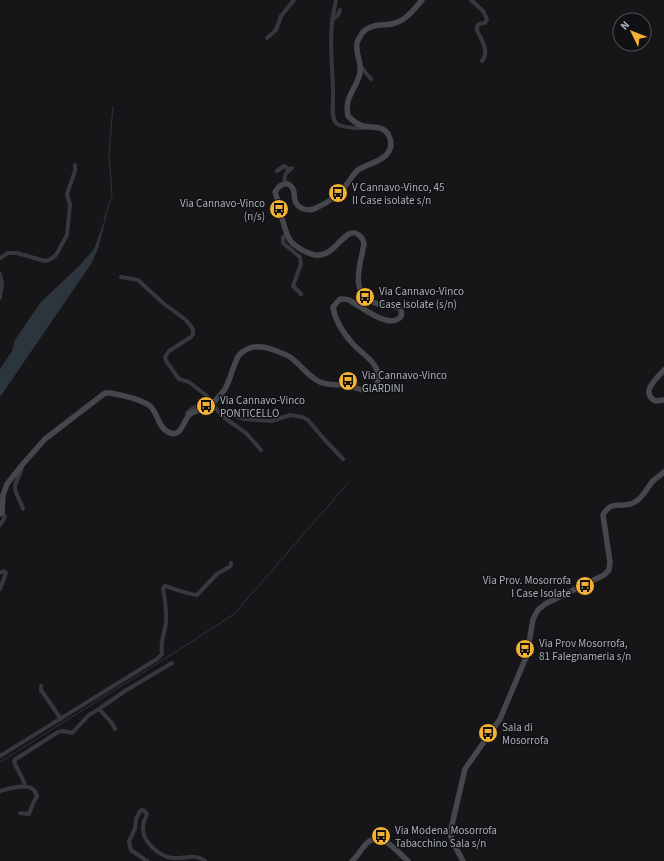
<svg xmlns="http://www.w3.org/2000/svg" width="664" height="861" viewBox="0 0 664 861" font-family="'Source Sans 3',sans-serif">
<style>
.water{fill:#2c353c}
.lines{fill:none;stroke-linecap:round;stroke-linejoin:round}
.stream{stroke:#2c353c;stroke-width:1}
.street{stroke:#37383d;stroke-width:4}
.secondary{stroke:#45474d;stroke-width:5.5}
.labels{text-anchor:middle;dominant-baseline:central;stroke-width:3;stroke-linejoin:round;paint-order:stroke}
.poi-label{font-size:11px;fill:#a8adb8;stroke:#111113;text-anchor:start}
</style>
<rect width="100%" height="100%" fill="#161618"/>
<!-- water -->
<path class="water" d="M107,214L98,249L91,264L0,397V369L12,351L15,340L40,303L79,266L94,249Z"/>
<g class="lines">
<!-- stream -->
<path class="stream" d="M104,220L112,195L109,153L113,106
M0,762L196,639L234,614L349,482"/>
<!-- street -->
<path class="street" d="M336,0C328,33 332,57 333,90C334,98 330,117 336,123C340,128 360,128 366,128
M471,0L483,11L487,19L485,23L479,24L477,26V30C481,39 490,52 482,61
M332,20L338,15L340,10
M267,38L276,30L281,16L294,0
M361,67L371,79
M277,171L284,166L290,170
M285,183C284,175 285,173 292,168
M287,234L283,237V243L300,257L301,264L293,286L301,294
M0,258L8,253H17L45,261L49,260L56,255L67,235L70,205L67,194L75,171V165
M0,274L2,284L0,298
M121,277L138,280L163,303L186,320L193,329V334L191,337L169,351L165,357L166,361L179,379L189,382L207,396L211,402
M219,412L222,416L246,433L261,450
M189,416L187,413L193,408L211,402L219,412L245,419L272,421L290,415L302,417L308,420L324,439L343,459
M22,465C22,473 15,481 15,487C15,494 21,502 23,509
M0,525L5,517L2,512
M0,573L4,571L6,573L0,589
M41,686V690L61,719
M99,709L125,691L172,663
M0,756L157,659L162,654C160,643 164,634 166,623C167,611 165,600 163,588L165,586C175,589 188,594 197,595L217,574L231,566V563
M25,786L24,782L15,764L14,761L16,759L58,732L63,731L72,733L89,715L99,709L111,722L115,729
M0,791C11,788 35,780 37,797L34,801L29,814L20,813
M147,861L131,850L129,841L135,829L136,819L140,811L143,810L147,814C146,818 143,822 143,826C141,841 159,856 172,858C184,859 195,853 205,861"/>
<!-- secondary -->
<path class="secondary" d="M664,370C656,379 640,392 655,401L664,400
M0,514L2,512L3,495L7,484L22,465L45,439L105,393H110C121,395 143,399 151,407C158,414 158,427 168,432C181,439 183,422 189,415C195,409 205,411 211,405C216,400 221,395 225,389C231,378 233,365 239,355C251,343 265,346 279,352C282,353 287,355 290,357C300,364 307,375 318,381C326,386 335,384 344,385C357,386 379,402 378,374C377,362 361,353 353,344C344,334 335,321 333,307L340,299C343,299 346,299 349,300C360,306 386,327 398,319C403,316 402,313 400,308C393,306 385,306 378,304C348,294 360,267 364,244C363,237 356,230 349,234C339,240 331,255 319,255C313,256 309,253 304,251C299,248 293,245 290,240C284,232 279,203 275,192C279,185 288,179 293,189C295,193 294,197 295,201C298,209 309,212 316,208C327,203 340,194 347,184C351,179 353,174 358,170C367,164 381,162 387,154C392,148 392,141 388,134C381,125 373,128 363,126C357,124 352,120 348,116C344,96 356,90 360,73C362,62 355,53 357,43C358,39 361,35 363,32C374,21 388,28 400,21C409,17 416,7 422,0
M352,861C358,856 361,849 366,844C381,829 397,852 408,861
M463,861L452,841L450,833L465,769L500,719L527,655L533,619L538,610L545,604L604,575L609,570L610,562L603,515C612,498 622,510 635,502C643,498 646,489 652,482C655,478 660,476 664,472"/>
</g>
<!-- icons -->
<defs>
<g id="bus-disc" transform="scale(1)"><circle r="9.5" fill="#f2b134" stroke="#111113"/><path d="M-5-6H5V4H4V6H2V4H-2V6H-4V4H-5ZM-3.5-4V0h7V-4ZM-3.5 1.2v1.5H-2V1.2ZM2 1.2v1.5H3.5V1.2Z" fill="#111"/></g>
</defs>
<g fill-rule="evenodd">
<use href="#bus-disc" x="338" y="193"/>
<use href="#bus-disc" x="279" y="209"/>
<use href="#bus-disc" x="365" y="297"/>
<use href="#bus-disc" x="348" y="381"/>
<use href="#bus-disc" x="206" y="406"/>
<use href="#bus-disc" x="585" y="586"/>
<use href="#bus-disc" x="525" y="649"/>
<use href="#bus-disc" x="488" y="733"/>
<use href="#bus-disc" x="381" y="836"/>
</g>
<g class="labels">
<!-- poi labels -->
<g class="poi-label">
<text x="352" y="187">V Cannavo-Vinco, 45<tspan x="352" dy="13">II Case isolate s/n</tspan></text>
<text x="265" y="203" text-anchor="end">Via Cannavo-Vinco<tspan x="265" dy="13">(n/s)</tspan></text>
<text x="379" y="291">Via Cannavo-Vinco<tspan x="379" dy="13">Case isolate (s/n)</tspan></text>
<text x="362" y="375">Via Cannavo-Vinco<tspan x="362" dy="13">GIARDINI</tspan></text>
<text x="220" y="400">Via Cannavo-Vinco<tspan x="220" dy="13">PONTICELLO</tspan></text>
<text x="571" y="580" text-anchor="end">Via Prov. Mosorrofa<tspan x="571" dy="13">I Case Isolate</tspan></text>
<text x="539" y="643">Via Prov Mosorrofa,<tspan x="539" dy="13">81 Falegnameria s/n</tspan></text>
<text x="502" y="727">Sala di<tspan x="502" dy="13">Mosorrofa</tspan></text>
<text x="395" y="830">Via Modena Mosorrofa<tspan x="395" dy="13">Tabacchino Sala s/n</tspan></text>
</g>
</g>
<!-- north arrow -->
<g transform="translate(632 32) rotate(313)"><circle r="19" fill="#111113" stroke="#4d4f55"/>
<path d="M0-3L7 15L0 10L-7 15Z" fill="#f2b134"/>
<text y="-6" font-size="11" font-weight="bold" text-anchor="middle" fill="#a8adb8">N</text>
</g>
</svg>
